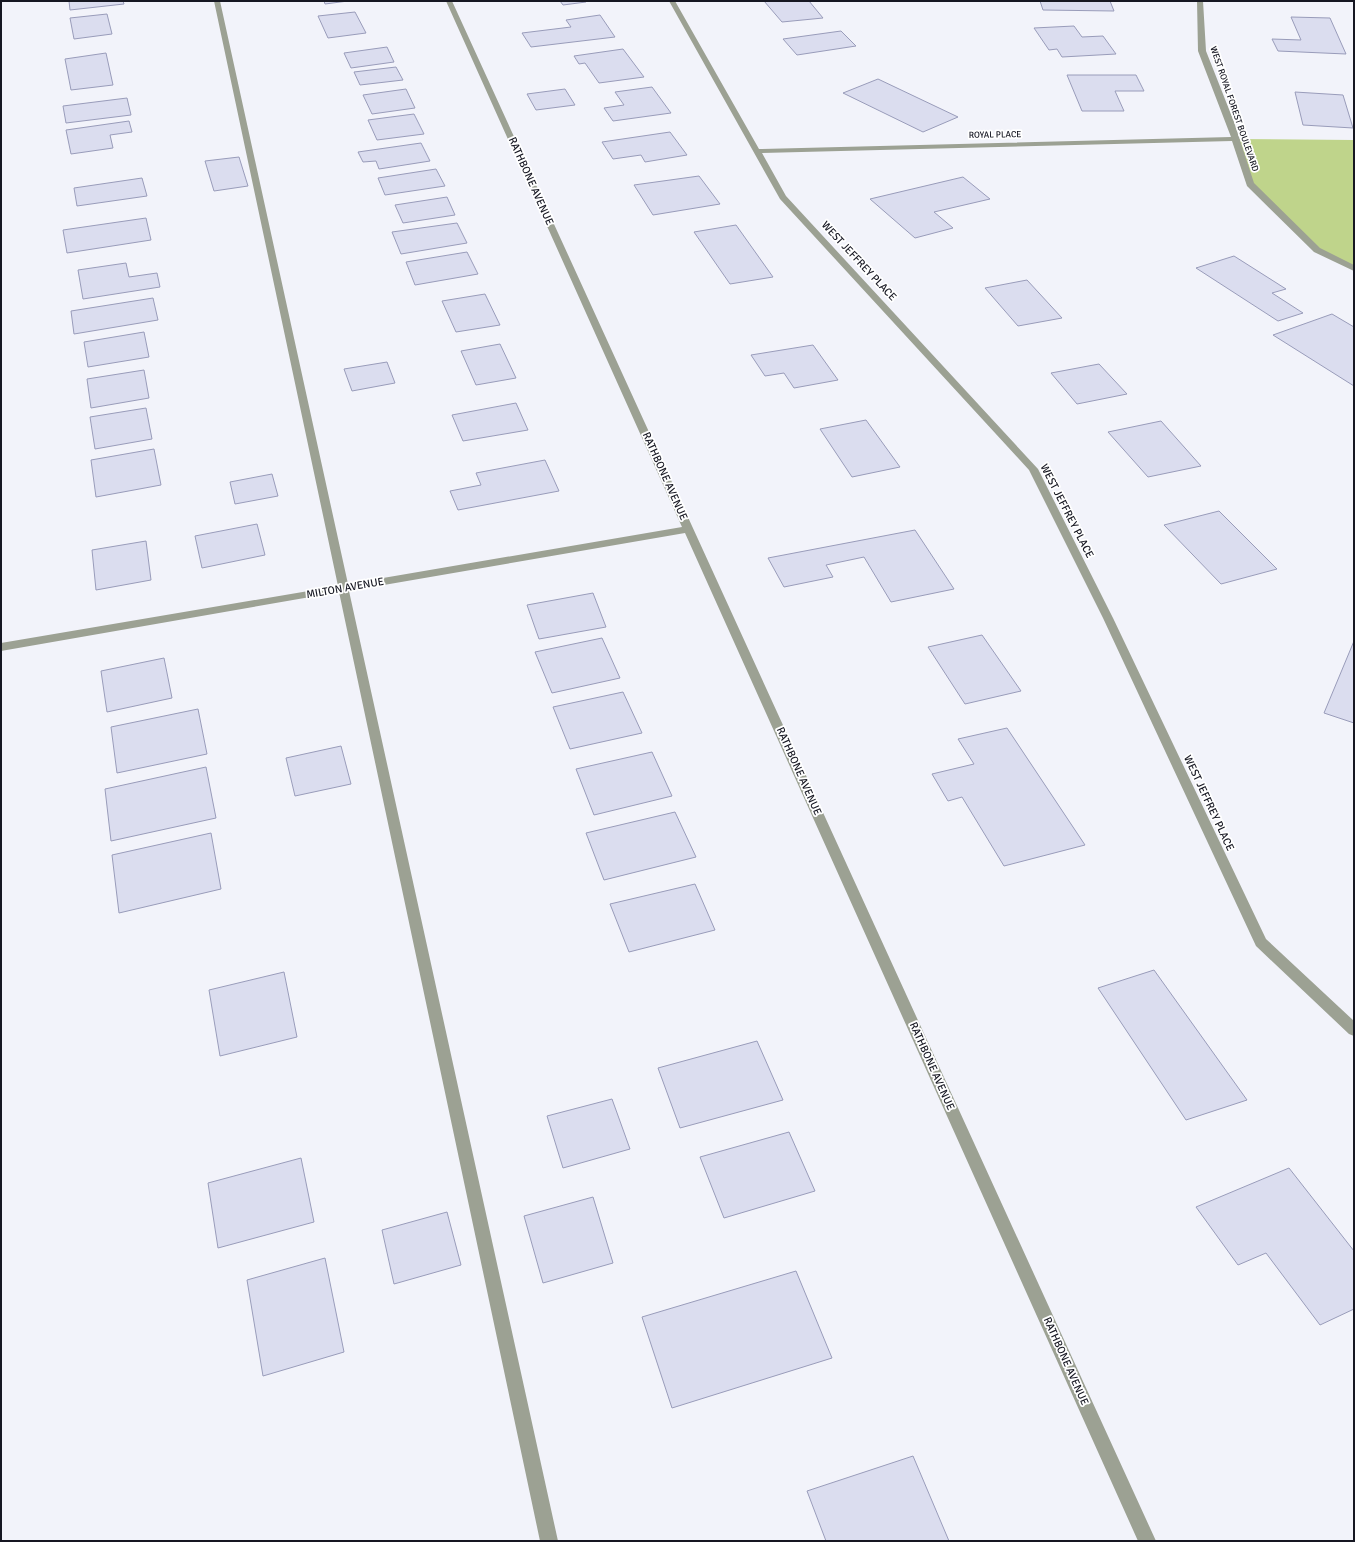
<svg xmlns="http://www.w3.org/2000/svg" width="1355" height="1542" viewBox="0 0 1355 1542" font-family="Signika,sans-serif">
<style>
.green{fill:#bfd48b}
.building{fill:#dbddef;stroke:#999cba}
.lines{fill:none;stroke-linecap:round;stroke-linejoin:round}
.minor{fill:#9ca193;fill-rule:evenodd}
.labels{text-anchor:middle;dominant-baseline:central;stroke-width:3.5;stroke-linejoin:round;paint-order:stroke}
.far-street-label{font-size:9px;fill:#161722;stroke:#fff}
.street-label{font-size:11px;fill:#161722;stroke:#fff}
</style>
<rect width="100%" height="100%" fill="#f2f3fa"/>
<!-- green -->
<path class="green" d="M1235,139L1354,140V268L1317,250L1250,184Z"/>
<!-- building -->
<path class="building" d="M69,1H123L124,4L70,10Z
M324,1H348L325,4Z
M560,1H585L586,2L563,5Z
M764,1H809L823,18L782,22Z
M1040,1H1110L1114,11L1043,10Z
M355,12L366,33L328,38L318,16Z
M107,14L112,34L74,39L70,18Z
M600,15L615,37L531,47L522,33L571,27L566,20Z
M1291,17L1330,18L1346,54L1278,51L1272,39L1301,40Z
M1074,26L1082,37L1103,36L1116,54L1062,57L1057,49L1049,50L1034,28Z
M841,31L856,46L797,55L783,39Z
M387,47L394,62L351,68L344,53Z
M623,49L644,77L599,83L585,63L579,64L574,56Z
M106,53L113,85L71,90L65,59Z
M396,67L403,80L360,85L354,72Z
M1067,75H1136L1144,91H1115L1124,111H1082Z
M878,79L958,117L923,132L843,93Z
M652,87L671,113L613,121L604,108L624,105L615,92Z
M406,89L415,108L372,114L363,95Z
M565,89L575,105L536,110L527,94Z
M1295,92L1343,95L1353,128L1303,125Z
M127,98L131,115L66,123L63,106Z
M414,114L424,134L377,140L368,120Z
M129,121L132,132L110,135L113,148L71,154L66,130Z
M670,132L687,155L645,162L641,155L613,159L602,142Z
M421,143L430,161L379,169L376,161L363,162L358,152Z
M239,157L248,186L214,191L205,161Z
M436,169L445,186L385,195L378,178Z
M699,176L720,204L653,215L634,185Z
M963,177L990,199L934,212L953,228L915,238L870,199Z
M142,178L147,196L77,206L74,188Z
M447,197L455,215L403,223L395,205Z
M146,218L151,240L67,253L63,230Z
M457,223L467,243L401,254L392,232Z
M736,225L773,277L730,284L694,232Z
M467,252L478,274L415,285L406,262Z
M1234,256L1286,289L1272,293L1303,313L1278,321L1196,268Z
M126,263L129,277L157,273L160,287L83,299L78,270Z
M1027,280L1062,318L1018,326L985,288Z
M485,294L500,325L456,332L442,301Z
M153,298L158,320L74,334L71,311Z
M1332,314L1354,327V386L1273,335Z
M144,332L149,357L88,367L84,342Z
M500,344L516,378L476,385L461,351Z
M813,345L838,380L794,388L784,373L765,376L751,355Z
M387,362L395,383L352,391L344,369Z
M1099,364L1127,394L1077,404L1051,373Z
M144,370L149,398L91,408L87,379Z
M516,403L528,430L463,441L452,415Z
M146,408L152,439L95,449L90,417Z
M866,420L900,467L852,477L820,429Z
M1161,421L1201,466L1148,477L1108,432Z
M154,449L161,485L96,497L91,460Z
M545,460L559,491L458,510L450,491L481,485L476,473Z
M272,474L278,496L235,504L230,482Z
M1219,511L1277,569L1221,584L1164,525Z
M257,524L265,555L202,568L195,536Z
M915,530L954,589L891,602L864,557L826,565L833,577L784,587L768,558Z
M146,541L151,580L96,590L92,550Z
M593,593L606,627L539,639L527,605Z
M982,635L1021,691L965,704L928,647Z
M602,638L620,678L552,693L535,652Z
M1354,641V723L1324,713Z
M164,658L172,698L107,712L101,671Z
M623,692L642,733L570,749L553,707Z
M198,709L207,754L117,773L111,727Z
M1007,728L1085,845L1004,866L962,797L948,801L932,774L974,764L958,739Z
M341,746L351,784L295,796L286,758Z
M652,752L672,796L594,815L576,769Z
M206,767L216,818L111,841L105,789Z
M675,812L696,857L604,880L586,833Z
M211,833L221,889L119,913L112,855Z
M695,884L715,930L629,952L610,904Z
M1154,970L1247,1100L1186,1120L1098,988Z
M284,972L297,1037L220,1056L209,990Z
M757,1041L783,1100L680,1128L658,1068Z
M612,1099L630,1149L563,1168L547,1116Z
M789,1132L815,1191L724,1218L700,1157Z
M301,1158L314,1222L218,1248L208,1183Z
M1289,1168L1354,1251V1309L1320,1325L1266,1253L1238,1265L1196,1207Z
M593,1197L613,1263L543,1283L524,1216Z
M447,1212L461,1265L394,1284L382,1230Z
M325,1258L344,1352L263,1376L247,1280Z
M796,1271L832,1358L672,1408L642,1317Z
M913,1456L949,1541H826L807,1491Z"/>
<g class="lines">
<!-- minor -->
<path class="minor" d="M214,1H220L348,584L682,527L446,1H452L1156,1541H1138L685,533L349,591L558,1541H540L339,592L1,651V643L338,586Z
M669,1H675L759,149L1231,137L1198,51L1197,1H1203L1206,51L1234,122L1254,183L1320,248L1354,265V271L1314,252L1247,186L1232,141L762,153L786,196L1038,469L1113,618L1266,939L1354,1021V1036L1349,1034L1256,946L1103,618L1029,470L780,199Z"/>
</g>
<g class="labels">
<!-- far-street labels -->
<g class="far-street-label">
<text transform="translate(1234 109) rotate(71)">WEST ROYAL FOREST BOULEVARD</text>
<text transform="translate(995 135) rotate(-1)">ROYAL PLACE</text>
</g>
<!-- street labels -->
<g class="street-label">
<text transform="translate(531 181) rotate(66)">RATHBONE AVENUE</text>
<text transform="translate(859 261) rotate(47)">WEST JEFFREY PLACE</text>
<text transform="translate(665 476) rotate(66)">RATHBONE AVENUE</text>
<text transform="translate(1067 511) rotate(63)">WEST JEFFREY PLACE</text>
<text transform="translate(345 588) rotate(-10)">MILTON AVENUE</text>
<text transform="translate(799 771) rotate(66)">RATHBONE AVENUE</text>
<text transform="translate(1209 803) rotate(65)">WEST JEFFREY PLACE</text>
<text transform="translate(932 1066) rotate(66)">RATHBONE AVENUE</text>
<text transform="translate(1066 1361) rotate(66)">RATHBONE AVENUE</text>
</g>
</g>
<!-- border -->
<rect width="1355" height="1542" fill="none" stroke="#161722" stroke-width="4"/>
</svg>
